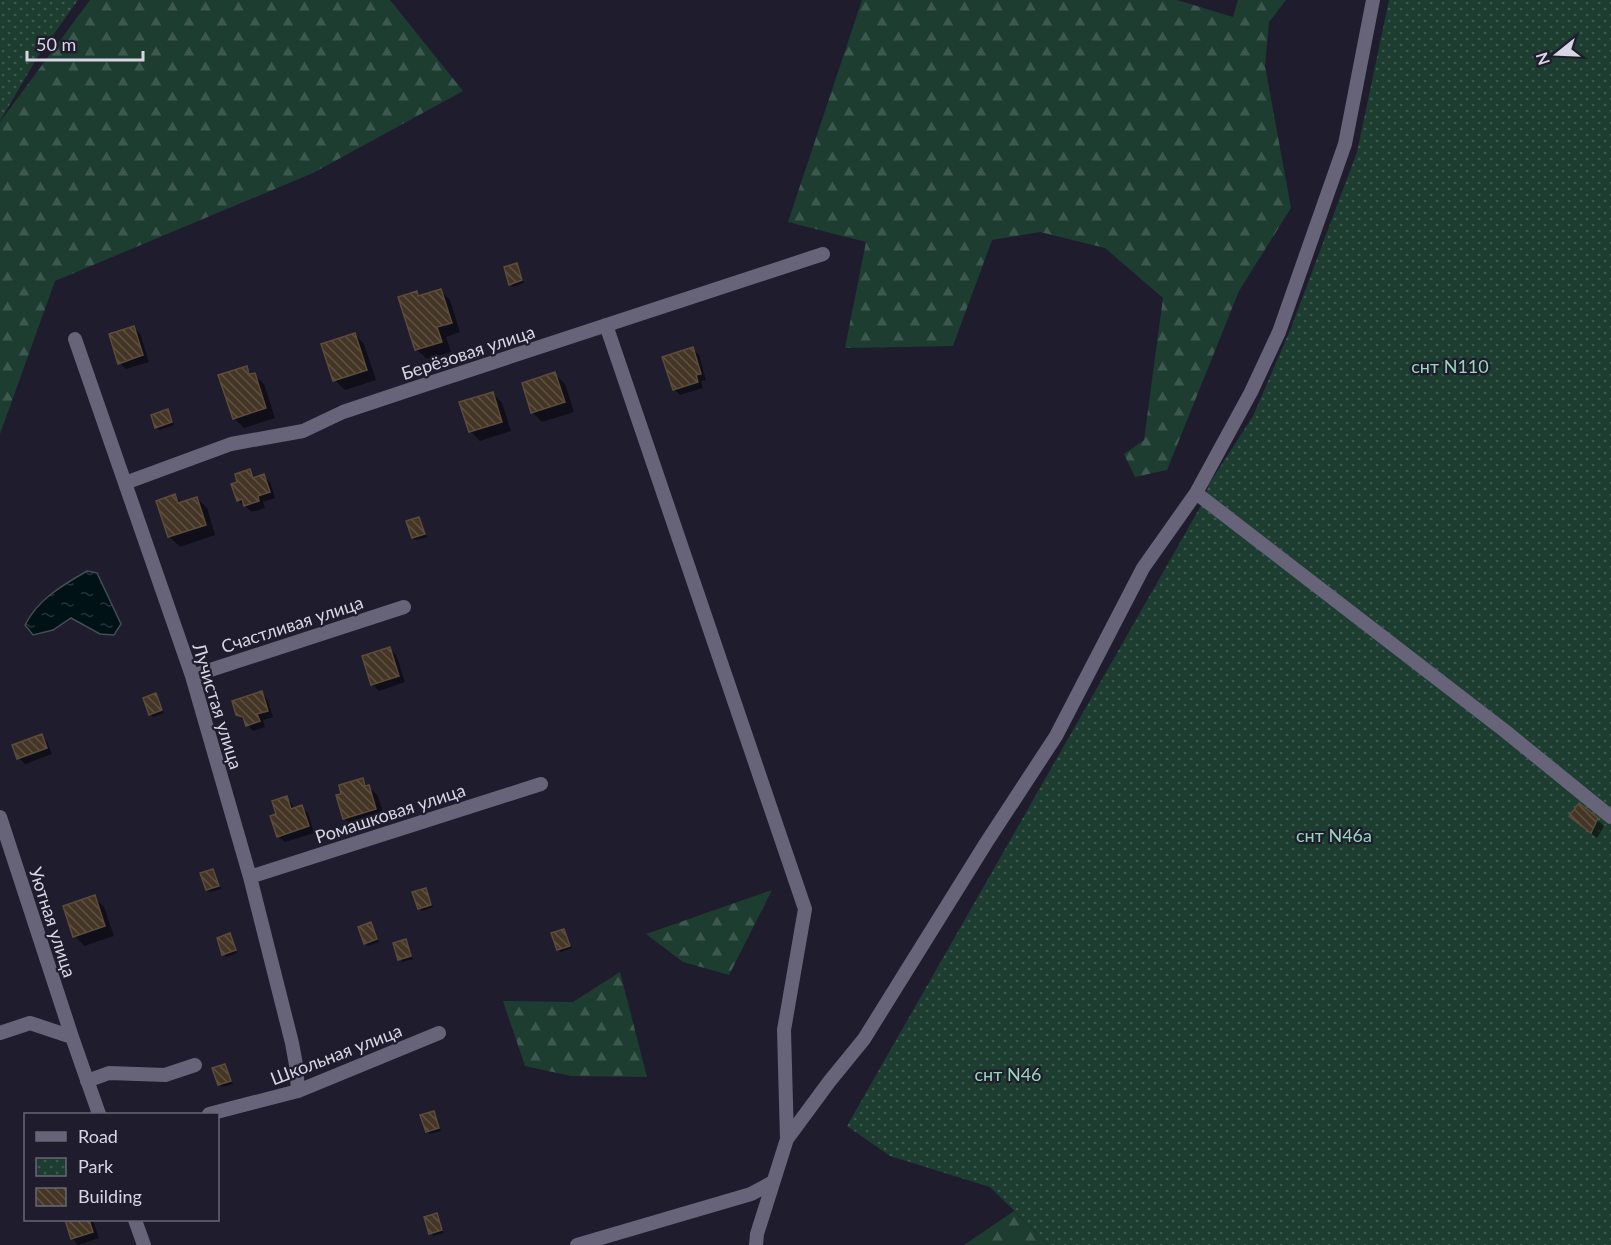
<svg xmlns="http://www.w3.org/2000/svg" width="1611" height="1245" viewBox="0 0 1611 1245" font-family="Lato,sans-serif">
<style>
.forest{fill:url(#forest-firs)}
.park{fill:url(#park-dots)}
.water{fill:url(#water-ripples);stroke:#424d54;stroke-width:1.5}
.shadow{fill:#0007}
.building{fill:url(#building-back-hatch);stroke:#5c4c3a;stroke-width:1.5}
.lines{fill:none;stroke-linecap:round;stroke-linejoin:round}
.minor{stroke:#676379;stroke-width:14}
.labels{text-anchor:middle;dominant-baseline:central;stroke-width:4.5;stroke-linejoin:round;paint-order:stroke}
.street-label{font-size:18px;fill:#d8d6e3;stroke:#1f1c2e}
.park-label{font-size:18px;fill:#96d6b9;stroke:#1f1c2e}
</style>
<defs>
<pattern id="forest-firs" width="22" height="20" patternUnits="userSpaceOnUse" patternTransform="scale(1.5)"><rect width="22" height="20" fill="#1d3d30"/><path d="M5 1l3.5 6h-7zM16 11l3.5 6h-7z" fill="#3d584e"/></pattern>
<pattern id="park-dots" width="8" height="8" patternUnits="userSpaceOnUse" patternTransform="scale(1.5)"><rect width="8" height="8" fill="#1d3d30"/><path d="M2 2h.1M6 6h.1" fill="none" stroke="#3d584e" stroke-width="1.8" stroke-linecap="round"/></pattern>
<pattern id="water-ripples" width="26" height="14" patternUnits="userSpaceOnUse" patternTransform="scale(1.5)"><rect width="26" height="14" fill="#011216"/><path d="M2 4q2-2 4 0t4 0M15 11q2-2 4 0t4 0" fill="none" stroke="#253438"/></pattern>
<pattern id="building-back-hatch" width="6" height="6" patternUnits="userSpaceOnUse" patternTransform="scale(1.5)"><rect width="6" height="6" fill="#443525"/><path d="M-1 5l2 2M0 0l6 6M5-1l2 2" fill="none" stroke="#5e5244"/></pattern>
</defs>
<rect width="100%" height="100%" fill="#1f1c2e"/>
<!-- forest -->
<path class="forest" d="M90,0H390L463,91L313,173L55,281L0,434V122Z
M862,0H1177L1233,17L1238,0H1286L1269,22L1265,66L1291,208L1239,291L1167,470L1135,477L1124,454L1144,440L1163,298L1105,248L1040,232L992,240L953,346L845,348L866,242L788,222Z
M772,890L729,975L683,962L646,934Z
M620,972L647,1077L571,1076L525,1066L503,1001L573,1002Z
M1014,1211L1049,1245H964Z"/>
<!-- park -->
<path class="park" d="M0,0H78L37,58L0,121Z
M1389,0H1611V1245H1049L990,1187L890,1156L847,1126L1202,504L1209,484L1253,416L1291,328L1357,152Z"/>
<!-- water -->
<path class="water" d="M87,571L97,573L121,624L114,635L100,634L71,618L53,630L33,635L25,625C38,599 63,585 87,571Z"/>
<!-- shadow -->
<path class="shadow" d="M516,265L524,283L513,287L510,284Z
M440,290L450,300L460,332L446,337L451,352L427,359L417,350L400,298L416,293L420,297Z
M133,327L140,334L149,362L126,369L120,363Z
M355,334L364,344L376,380L345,390L335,380Z
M692,349L699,355L706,380L701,381L703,388L680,395L674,389Z
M246,368L264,384L275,418L244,428L234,418Z
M555,374L565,384L574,412L542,422L532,412Z
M493,393L502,403L511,431L480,441L470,431Z
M168,411L174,425L159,430L156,427Z
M249,470L256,478L263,476L270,482L275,498L263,502L265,508L252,512L238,500L239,482Z
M175,496L182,503L197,498L207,508L215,535L180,547L170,537L158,502Z
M419,519L427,537L416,540L413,538Z
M389,648L396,655L405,682L379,691L372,684Z
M261,693L267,699L273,717L263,720L265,727L253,731L238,714Z
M156,695L164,713L153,717L150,714Z
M41,735L47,742L52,754L25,764L19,758Z
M362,780L378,796L385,819L354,828L344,818Z
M286,797L292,804L294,809L301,807L308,813L314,833L285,842L278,836Z
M1580,805L1604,826L1597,838L1577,822Z
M213,870L221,889L210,892L207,889Z
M425,889L433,907L422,911L419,908Z
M94,897L104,907L114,936L84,946L75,936Z
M371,924L379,942L368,946L365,943Z
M564,930L572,948L561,952L558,949Z
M230,935L237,953L226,957L224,954Z
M405,941L413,959L402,962L395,944Z
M225,1066L233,1084L222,1087L219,1084Z
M433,1113L441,1131L430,1134L427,1132Z
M436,1215L444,1233L433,1236L425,1218Z
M66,1220H93L99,1238L78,1245L72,1238Z"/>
<!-- building -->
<path class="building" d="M517,263L522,280L509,285L504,267Z
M441,289L452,323L437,327L442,342L415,350L398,297L417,291L418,296Z
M134,326L143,355L118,364L109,334Z
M355,333L367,370L333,381L321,344Z
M693,347L701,374L696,375L698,382L673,390L662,357Z
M247,366L249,374L255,373L266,408L233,419L218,375Z
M555,372L565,402L531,413L522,383Z
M493,392L502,422L469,432L459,402Z
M168,409L172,422L155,428L151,415Z
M250,469L253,478L264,474L270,492L258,496L259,501L244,506L242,499L237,501L231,484L237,482L235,474Z
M175,494L178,503L197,497L206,525L168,537L156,501Z
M419,517L425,534L412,538L406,521Z
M390,647L399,676L371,685L362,656Z
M262,691L268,711L257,714L260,721L246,726L243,717L236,715L232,701Z
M156,693L162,710L149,715L143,698Z
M42,734L47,748L17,759L12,745Z
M363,778L365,786L369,785L376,809L343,819L336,795L341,794L339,785Z
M287,796L291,809L302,805L309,826L277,837L270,816L276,814L272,801Z
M1579,803L1598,818L1591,833L1569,816Z
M213,869L219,886L206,890L200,873Z
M426,888L431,905L418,909L412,892Z
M95,895L105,926L73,937L63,906Z
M371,922L377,939L364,944L358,927Z
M564,929L570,946L557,950L551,933Z
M230,933L236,950L222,955L217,938Z
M406,939L411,956L398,960L393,943Z
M225,1064L231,1081L218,1085L212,1068Z
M434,1111L439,1128L426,1132L420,1115Z
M437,1213L442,1230L429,1234L424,1217Z
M65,1220H89L93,1232L71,1239Z"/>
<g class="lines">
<!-- minor -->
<path class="minor" d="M606,325L805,909L784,1030L787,1139
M75,339L192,676L250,877L292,1043L296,1065L298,1091
M125,483L231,444L303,431L343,412L418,387L823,254
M1196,493L1505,731L1611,817
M192,676L404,607
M0,817L72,1037
M250,877L541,784
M0,1033L30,1023L72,1037L99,1114
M87,1081L109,1073L165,1075L195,1065
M209,1114L298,1091L439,1033
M135,1220L144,1245
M577,1245L751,1194L773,1182
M756,1245L757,1234L787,1139L829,1082L864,1039L986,843L1056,736L1143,568L1196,493L1251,392L1279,332L1345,144L1373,0"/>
</g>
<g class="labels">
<!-- street labels -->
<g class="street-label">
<text transform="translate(468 352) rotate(-18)">Берёзовая улица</text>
<text transform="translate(292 624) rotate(-18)">Счастливая улица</text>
<text transform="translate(218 706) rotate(73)">Лучистая улица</text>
<text transform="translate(390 813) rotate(-18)">Ромашковая улица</text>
<text transform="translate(53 922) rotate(72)">Уютная улица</text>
<text transform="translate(336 1054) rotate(-21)">Школьная улица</text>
</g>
<!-- park labels -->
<g class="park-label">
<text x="1450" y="366">снт N110</text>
<text x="1334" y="835">снт N46а</text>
<text x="1008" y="1074">снт N46</text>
</g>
</g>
<!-- legend -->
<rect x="24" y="1113" width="195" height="108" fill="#1f1c2e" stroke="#696676" stroke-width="1.5"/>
<rect x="36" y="1132" width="30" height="9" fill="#676379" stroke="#696676" stroke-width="1.5"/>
<text x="78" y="1143" font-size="18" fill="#d8d6e3">Road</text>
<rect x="36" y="1158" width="30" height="18" fill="url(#park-dots)" stroke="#696676" stroke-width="1.5"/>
<text x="78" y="1173" font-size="18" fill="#d8d6e3">Park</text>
<rect x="36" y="1188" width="30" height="18" fill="url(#building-back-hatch)" stroke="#696676" stroke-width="1.5"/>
<text x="78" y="1203" font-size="18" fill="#d8d6e3">Building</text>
<!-- north arrow -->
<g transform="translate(1557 54) rotate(252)" stroke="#1f1c2e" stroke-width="4.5" paint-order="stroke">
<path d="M0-4.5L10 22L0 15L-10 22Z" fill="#d8d6e3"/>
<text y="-9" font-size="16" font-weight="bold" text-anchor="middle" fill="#d8d6e3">N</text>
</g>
<!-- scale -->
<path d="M27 51v9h116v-9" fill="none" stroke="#d8d6e3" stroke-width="3"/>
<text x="36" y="51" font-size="18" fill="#d8d6e3" stroke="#1f1c2e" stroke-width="4.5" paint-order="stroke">50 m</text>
</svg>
